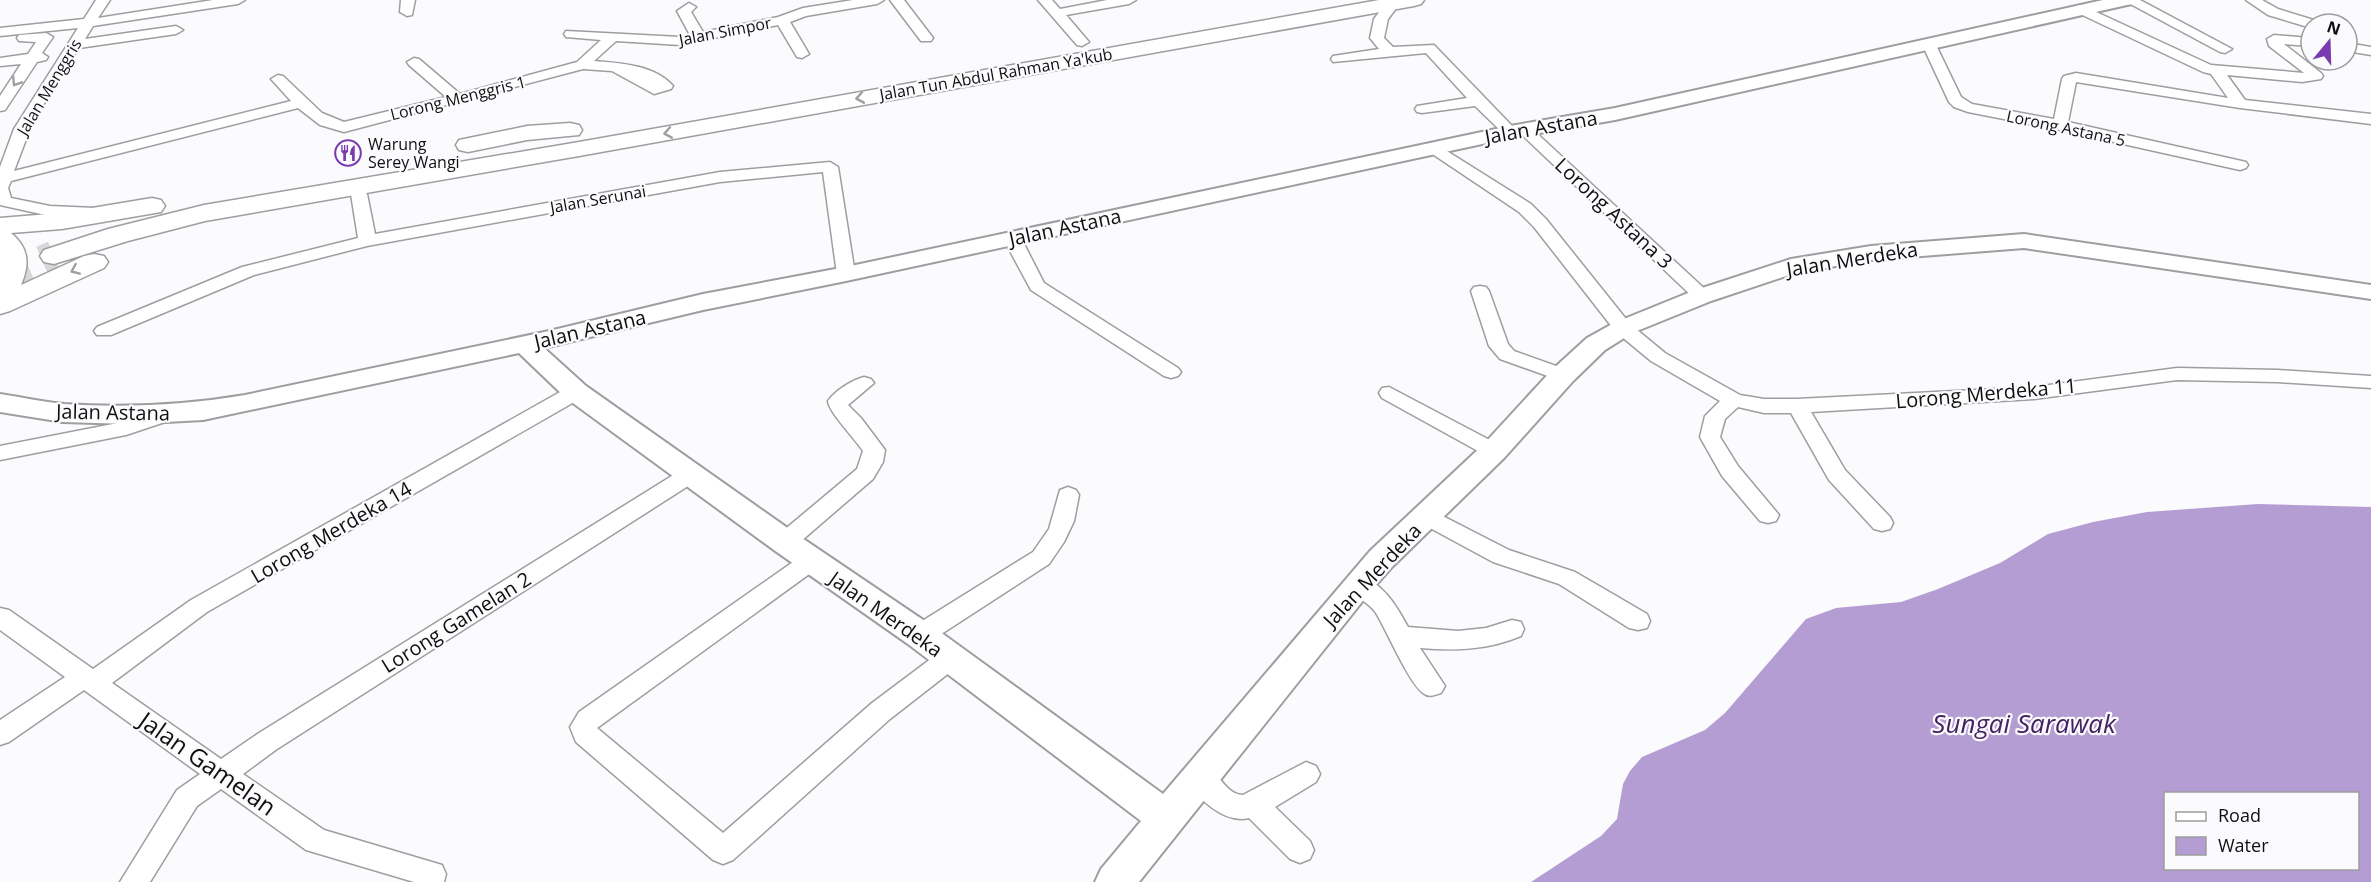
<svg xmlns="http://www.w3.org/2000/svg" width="2371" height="882" viewBox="0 0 2371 882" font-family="'Open Sans',sans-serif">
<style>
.water{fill:#b49dd2;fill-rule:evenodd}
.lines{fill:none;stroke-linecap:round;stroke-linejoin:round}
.primary-tunnel{stroke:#d8d7d9;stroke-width:31;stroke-dasharray:31 15;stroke-linecap:butt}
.street-casing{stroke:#9e9da0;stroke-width:3}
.secondary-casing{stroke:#9e9da0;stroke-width:4}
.primary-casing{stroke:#9e9da0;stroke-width:3}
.street{fill:#fff;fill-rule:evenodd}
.secondary{fill:#fff;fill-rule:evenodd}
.primary{fill:#fff;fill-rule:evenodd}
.oneway{stroke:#9f9f9f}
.labels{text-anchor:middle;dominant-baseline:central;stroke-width:4.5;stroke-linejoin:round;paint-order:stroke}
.far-street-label{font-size:16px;fill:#100f10;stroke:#fbfafd}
.far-poi-label{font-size:16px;fill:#100f10;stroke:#fbfafd;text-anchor:start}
.street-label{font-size:20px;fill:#100f10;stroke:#fbfafd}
.near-street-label{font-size:24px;fill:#100f10;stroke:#fbfafd}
.near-water-label{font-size:26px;font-style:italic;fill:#442362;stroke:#fbfafd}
</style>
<rect width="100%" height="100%" fill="#fbfafd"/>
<!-- water -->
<path class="water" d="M2258,504L2371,507V882H1531L1601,836L1617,819L1623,784L1630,771L1642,757L1705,730L1725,713L1806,619L1836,608L1901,602L1938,589L2000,563L2048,534L2093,522L2147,512ZM2166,794H2358V868H2166Z"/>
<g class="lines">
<!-- primary-tunnel -->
<path class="primary-tunnel" d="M0,279L54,256"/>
<!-- street casing -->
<g class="street-casing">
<path id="street" d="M96,0H110L98,18L213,0H245L238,4L93,26L85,39L176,26L183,30L176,34L79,48L40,110L30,129L14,171L291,101L271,79L278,75L283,76L322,113L344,122L446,97L409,65L407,62L414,58L419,59L460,94L577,62L601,40L566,37L564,34L566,31L680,37L690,35L677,11L689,3L696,7L691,12L703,32L778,17L803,8L853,0H884L877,4L806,16L790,22L809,54L802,58L797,57L778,25L680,45L616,41L594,61C620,63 655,65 673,86L671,89L654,94L612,71L583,69L344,132L320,125L298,108L11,181L8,188L11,198L50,206L95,208L101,209L103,213L101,217L50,216L0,205V167L14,129L78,28L0,36V28L84,19Z
M401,0H415L412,15L407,16L400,12Z
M890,0H904L933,38L931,41H921Z
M1038,0H1052L1060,9L1107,0H1136L1129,4L1066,15L1089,42L1082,46L1077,45Z
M1388,0H1397L1400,3L1388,19L1384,38L1393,47L1434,45L1515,129L1518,132L1515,135H1505L1475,106L1422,113L1417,112L1415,109L1417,106L1467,98L1426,53L1333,62L1331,59L1333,56L1379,49L1370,38L1374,19Z
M2123,0H2140L2232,49L2225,53L2220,52Z
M2246,0H2262L2278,9L2317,21L2319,24H2311V28L2268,15Z
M2081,5L2211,65L2304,73L2269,46L2267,39L2274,35L2311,38V46L2284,44L2321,73L2323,76L2321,79L2302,82L2227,75L2245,100L2371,114V124L2240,108L2076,82L2068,122L2246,162L2248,165L2246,168L2240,170L2060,130L1968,112L1954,107L1949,102L1922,44L1924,41H1934L1961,97L1972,104L2054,119L2062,79L2064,76L2076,73L2228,98L2211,74L2203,72L2076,12L2074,9L2076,6Z
M46,33L53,37L42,53L48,57L46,60L37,62L5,110L0,111V96L21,64L0,66V58L28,54L36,42L19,41L17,38L19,35Z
M2347,43L2371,47V55L2347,51Z
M1525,125L1530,127L1708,292L1711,296L1708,300H1696L1520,133L1517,130Z
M1434,143L1531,204L1546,219L1630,324L1665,353L1740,395L1764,399H1797L2034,387L2177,368L2278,370L2371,376V388L2278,382L2177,380L2034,399L1811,412L1845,470L1890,517L1893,523L1890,529L1882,531L1874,529L1829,480L1791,413H1764L1738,407L1725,419L1720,437L1738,466L1779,515L1776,521L1768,523L1760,521L1722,476L1700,437L1705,416L1720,401L1651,361L1616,332L1534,227L1519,212L1428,151L1426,148Z
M830,162L838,167L855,274L852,278H840L837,274L823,172L720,182L367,246L254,275L111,335H97L94,331L97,327L242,267L358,238L351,194L359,189L367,194L375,234L720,172Z
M1012,233L1018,234L1021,238L1044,283L1178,368L1181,372L1178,376L1171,378L1164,376L1031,290L1003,238L1006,234Z
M1480,286L1486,287L1489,291L1508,344L1514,351L1570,371L1573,375L1570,379L1563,381L1556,379L1500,359L1489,346L1471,291L1474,287Z
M864,377L871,379L874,383L848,405L861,418L885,450L883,462L873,479L793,548L785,550L777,548L774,542L777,536L857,469L863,451C856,440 828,411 828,401C835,391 852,380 864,377Z
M576,386L583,387L586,392L583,397L207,612L112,683L221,759L259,733L683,469L691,467L699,469L702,474L699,479L277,749L243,774L324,830L442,865L446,874L444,882H414L306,850L221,789L197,806L150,882H120L177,790L200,774L84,690L9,742L0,745V720L65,677L0,630V608L9,610L93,669L191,600L569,387Z
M1389,387L1501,446L1505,451L1501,456L1494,458L1487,456L1382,398L1379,393L1382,388Z
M164,408L171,410L174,415L171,420L126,435L0,460V446L123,422Z
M1068,487L1076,490L1079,495L1074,521L1064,542L1049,564L929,642L920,645L911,642L908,635L911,628L1033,552L1049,529L1060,490Z
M1427,508L1509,550L1575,572L1647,614L1650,621L1647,628L1638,630L1629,628L1559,584L1493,562L1419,522L1416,516L1419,510Z
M811,552L819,555L823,561L819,567L597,728L723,833L872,703L940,652L949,649L958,652L961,659L958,666L890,719L733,860L723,864L713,860L576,742L570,727L579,712L803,555Z
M1358,575C1383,583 1396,605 1408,627L1458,631L1486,628L1512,620L1521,622L1524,629L1521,636C1487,650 1456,651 1420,648L1445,686L1441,693C1435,695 1429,698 1423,693C1409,683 1387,631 1376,613C1368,601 1353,597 1346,584L1350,578Z
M1306,762L1316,766L1320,774L1316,782L1275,807L1310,841L1314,850L1310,859L1300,863L1290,859L1249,818C1224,824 1196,798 1186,777L1190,769C1219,759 1220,794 1243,795Z"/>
</g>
<!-- secondary casing -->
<g class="secondary-casing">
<path id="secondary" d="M2103,0H2136L2133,4L2127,5L1615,120L1510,138L846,281L703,310L544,348L586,386L796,534L932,626L1163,794L1370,551L1484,444L1553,369L1587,338L1614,323L1693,291L1791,259L1871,246L2024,234L2371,285V299L2024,248L1871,260L1795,273L1711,301L1632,333L1605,350L1573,381L1504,458L1392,567L1369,593L1139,882H1095L1101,869L1141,821L908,644L774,550L566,398L519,353L203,420L129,424L63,422L0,412V394C21,397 43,402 64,404C125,408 186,405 245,395L549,331L703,294L846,267L1510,126L1615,108Z"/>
</g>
<!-- primary casing -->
<g class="primary-casing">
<path id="primary" d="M1379,0H1424L1421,4L1414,6L579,156L205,221L128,241L54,264L44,262L40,256L44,250L108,229L204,205L579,142Z
M570,123L579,125L582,130L579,135L527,140L468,152L459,150L456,145L459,140L527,126Z
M152,198L161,200L165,206L161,212L62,229L11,233C29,248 30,264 21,285L84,256L94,254L104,256L108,262L104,268L10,311L0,314V218L62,213Z"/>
</g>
<!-- street -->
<use href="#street" class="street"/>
<!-- secondary -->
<use href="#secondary" class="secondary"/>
<!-- primary -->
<use href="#primary" class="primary"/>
</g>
<!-- one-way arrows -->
<defs><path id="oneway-chevron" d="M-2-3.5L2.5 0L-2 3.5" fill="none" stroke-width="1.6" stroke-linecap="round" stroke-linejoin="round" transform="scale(1.5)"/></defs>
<g class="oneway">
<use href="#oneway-chevron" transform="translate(16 82) rotate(123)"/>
<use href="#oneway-chevron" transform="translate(860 98) rotate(170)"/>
<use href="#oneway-chevron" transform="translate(668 133) rotate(170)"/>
<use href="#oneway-chevron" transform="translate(75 270) rotate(157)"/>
</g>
<!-- icons -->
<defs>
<g id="restaurant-ring" transform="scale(1.35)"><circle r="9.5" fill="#fbfafd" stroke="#7a3bb1" stroke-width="1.5"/><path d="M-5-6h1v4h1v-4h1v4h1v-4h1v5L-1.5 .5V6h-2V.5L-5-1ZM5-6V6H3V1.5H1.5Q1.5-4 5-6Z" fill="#7a3bb1"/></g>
</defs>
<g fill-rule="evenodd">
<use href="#restaurant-ring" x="348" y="153"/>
</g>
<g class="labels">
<!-- far-street labels -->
<g class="far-street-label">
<text transform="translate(725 31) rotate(-11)">Jalan Simpor</text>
<text transform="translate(996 74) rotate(-10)">Jalan Tun Abdul Rahman Ya'kub</text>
<text transform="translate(49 87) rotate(-59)">Jalan Menggris</text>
<text transform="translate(458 98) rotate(-14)">Lorong Menggris 1</text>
<text transform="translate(2066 128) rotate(12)">Lorong Astana 5</text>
<text transform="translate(598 199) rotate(-10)">Jalan Serunai</text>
</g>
<!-- far-poi labels -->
<g class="far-poi-label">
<text x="368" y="144">Warung<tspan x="368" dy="18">Serey Wangi</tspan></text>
</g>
<!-- street labels -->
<g class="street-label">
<text transform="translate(1541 127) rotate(-10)">Jalan Astana</text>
<text transform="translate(1614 213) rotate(43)">Lorong Astana 3</text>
<text transform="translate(1065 227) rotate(-12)">Jalan Astana</text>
<text transform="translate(1852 259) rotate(-9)">Jalan Merdeka</text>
<text transform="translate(590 329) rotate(-13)">Jalan Astana</text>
<text transform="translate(1986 393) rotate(-5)">Lorong Merdeka 11</text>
<text transform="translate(113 412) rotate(1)">Jalan Astana</text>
<text transform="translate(331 532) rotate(-30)">Lorong Merdeka 14</text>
<text transform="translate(1372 575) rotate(-47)">Jalan Merdeka</text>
<text transform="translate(886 614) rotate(35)">Jalan Merdeka</text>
<text transform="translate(456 622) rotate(-32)">Lorong Gamelan 2</text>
</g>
<!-- near-street labels -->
<g class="near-street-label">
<text transform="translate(208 763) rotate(35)">Jalan Gamelan</text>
</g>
<!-- near-water labels -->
<g class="near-water-label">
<text x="2024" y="723">Sungai Sarawak</text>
</g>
</g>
<!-- legend -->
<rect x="2164" y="792" width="195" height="78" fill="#fbfafd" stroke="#9d9c9e" stroke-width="1.5"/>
<rect x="2176" y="812" width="30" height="9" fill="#ffffff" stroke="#9d9c9e" stroke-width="1.5"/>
<text x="2218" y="822" font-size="18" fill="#100f10">Road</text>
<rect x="2176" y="837" width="30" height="18" fill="#b49dd2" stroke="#9d9c9e" stroke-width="1.5"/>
<text x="2218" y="852" font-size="18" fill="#100f10">Water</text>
<!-- north arrow -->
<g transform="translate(2329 42) rotate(19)"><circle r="28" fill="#fbfafd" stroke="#9d9c9e" stroke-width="1.5"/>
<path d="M0-4.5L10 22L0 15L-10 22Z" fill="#7a3bb1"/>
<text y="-9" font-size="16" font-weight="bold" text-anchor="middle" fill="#100f10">N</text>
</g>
</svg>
